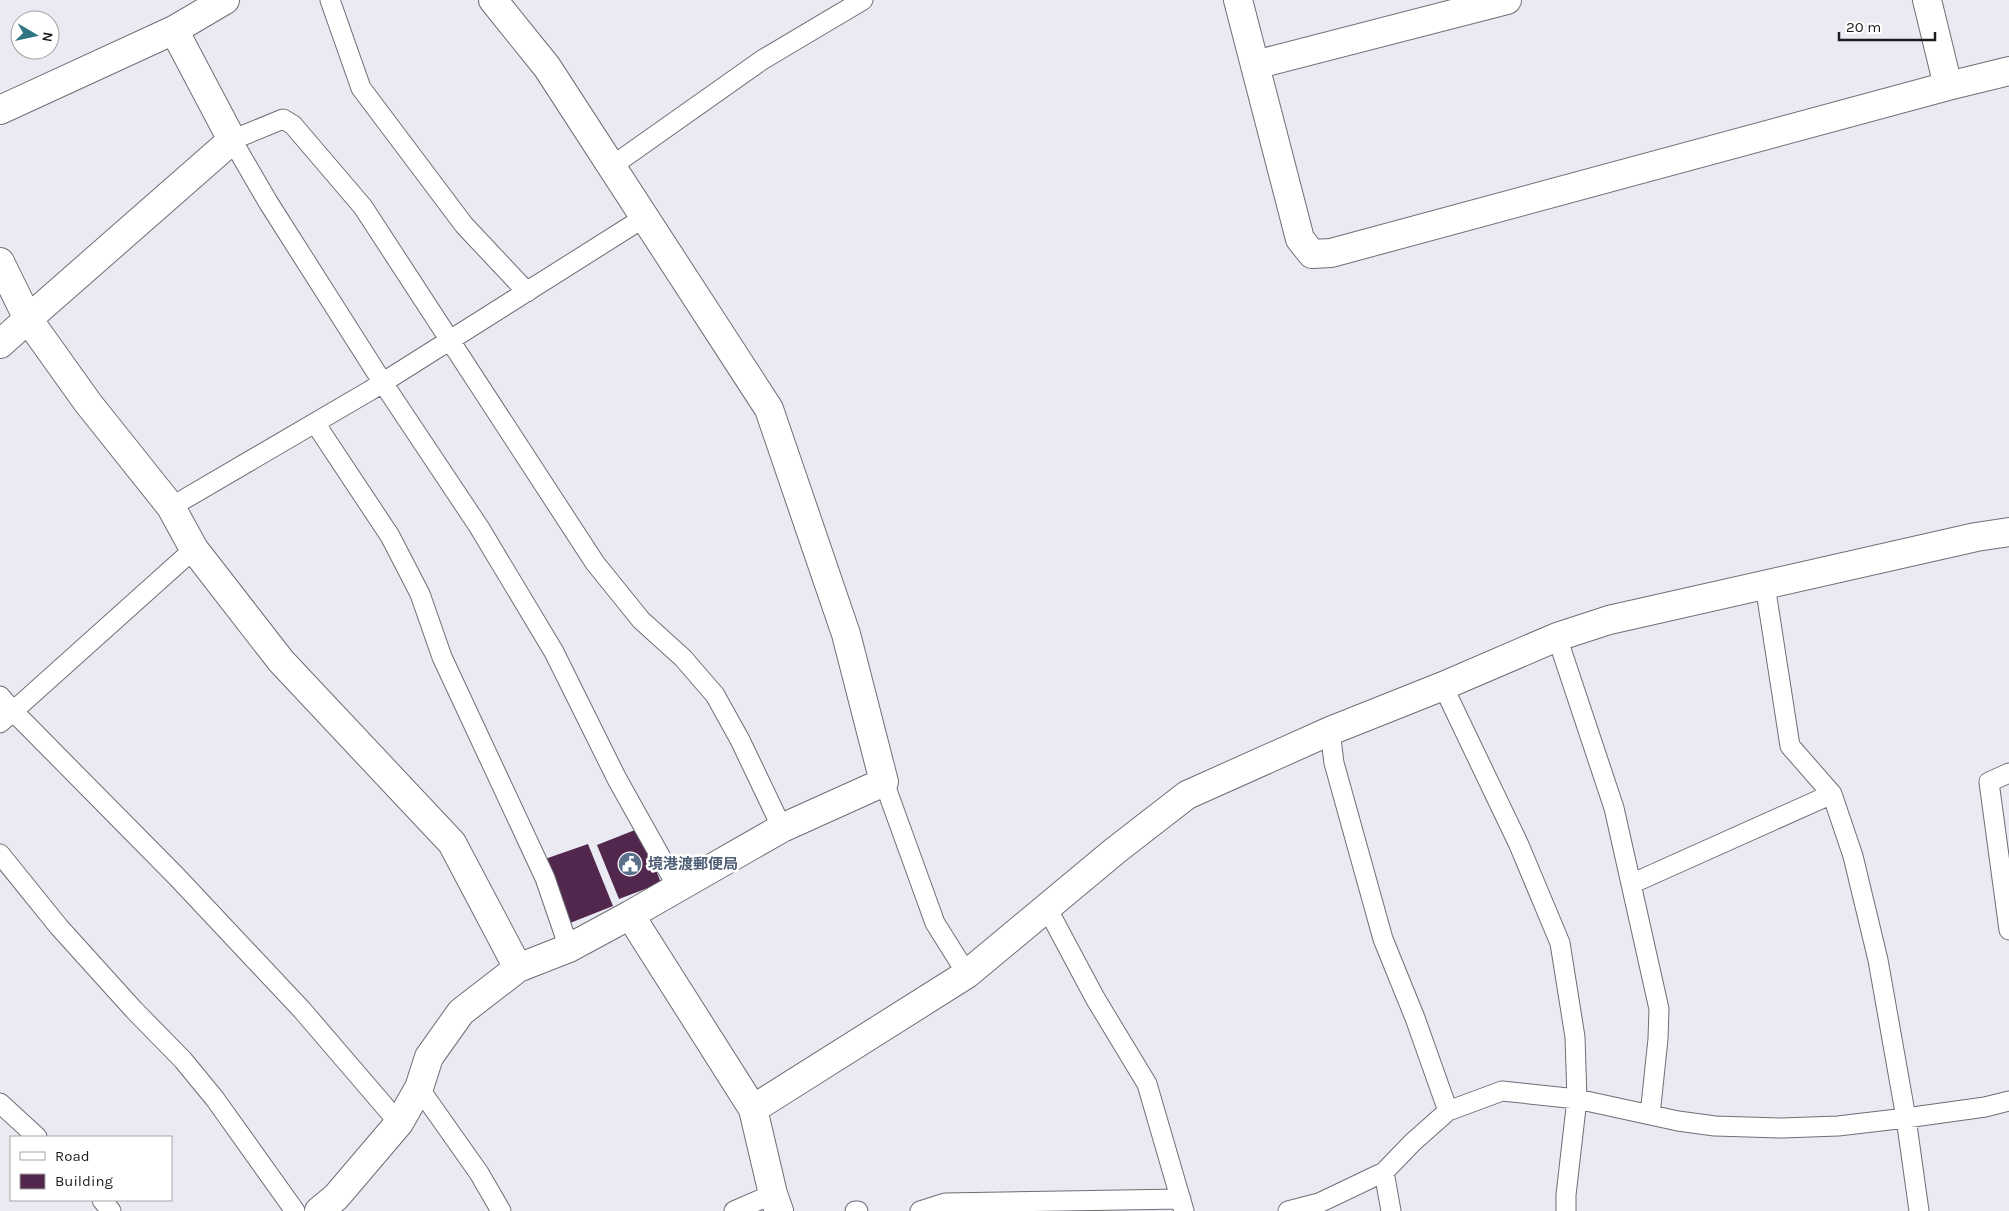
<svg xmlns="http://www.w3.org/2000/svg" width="2009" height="1211" viewBox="0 0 2009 1211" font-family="Karla,'Noto Sans JP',sans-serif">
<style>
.building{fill:#52274d}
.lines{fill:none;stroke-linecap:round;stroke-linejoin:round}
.lane-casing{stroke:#6e6e76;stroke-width:21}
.street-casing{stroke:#6e6e76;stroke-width:30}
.lane{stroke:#fff;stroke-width:19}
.street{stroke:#fff;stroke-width:28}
.labels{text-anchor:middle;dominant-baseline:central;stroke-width:5;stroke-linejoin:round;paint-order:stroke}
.service-label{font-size:15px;font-weight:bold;fill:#4e5e75;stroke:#fff;text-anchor:start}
</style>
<rect width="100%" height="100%" fill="#eaeaf3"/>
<!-- building -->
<path class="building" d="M640,828L661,883L619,899L597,845Z
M588,844L613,906L570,923L545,859Z"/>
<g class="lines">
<!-- lane casing -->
<g class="lane-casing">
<path id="lane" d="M330,0L361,88L464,225L527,292
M612,166L762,60L863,0
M315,423L390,536L420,594L442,657L545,878L569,948
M171,507L371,390L645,217
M1557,637L1614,808L1659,1009L1658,1039L1650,1115
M1443,686L1519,845L1560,943L1575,1037L1577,1099L1566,1195V1211
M0,696L14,712L177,877L302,1010L399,1123
M0,723L194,549
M1330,731L1334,763L1383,939L1415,1018L1448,1111
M2009,773L1989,782L2009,930
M884,782L935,923L967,974
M1832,794L1853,856L1878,960L1906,1118L1985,1107L2009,1101
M0,854L59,927L134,1010L183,1060L215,1099L295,1211
M1631,884L1832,794L1790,746L1765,585
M678,888L617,779L554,652L479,527L383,383L268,202L232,140L283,119L293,125L363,207L595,563L641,620L683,658L715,695L740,740L782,828
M1047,908L1095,998L1147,1084L1184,1211
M419,1088L479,1173L501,1211
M0,1103L37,1137
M1384,1172L1413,1142L1448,1111L1502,1091L1577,1099L1678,1121L1715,1126L1782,1128L1838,1126L1906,1118L1919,1211
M102,1200L111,1211
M734,1211L773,1194
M855,1211H858
M920,1211L945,1203L1181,1199
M1288,1211L1319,1203L1384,1172L1391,1211"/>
</g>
<!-- street casing -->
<g class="street-casing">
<path id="street" d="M1238,0L1300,239L1312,254L1331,253L1948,86L1927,0
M174,30L232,140L28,319L88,403L171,507L194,549L281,661L452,843L518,968
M1255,65L1507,0
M1948,86L2009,71
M0,110L174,30L225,0
M0,262L28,319L0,344
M630,915L753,1109L773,1194L779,1211
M753,1109L967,974L1116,850L1187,795L1330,731L1443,686L1557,637L1609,620L1976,537L2009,532
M319,1211L336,1197L399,1123L419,1088L429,1057L461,1012L518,968L569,948L630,915L782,828L884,782L846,634L769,409L547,67L493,0"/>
</g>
<!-- lane -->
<use href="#lane" class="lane"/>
<!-- street -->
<use href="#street" class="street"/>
</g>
<!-- icons -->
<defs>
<g id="civic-disc" transform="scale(1.25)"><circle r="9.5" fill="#5c6f8a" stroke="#fff"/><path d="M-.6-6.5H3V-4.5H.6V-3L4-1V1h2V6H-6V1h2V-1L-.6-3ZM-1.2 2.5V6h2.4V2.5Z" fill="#fff"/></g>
</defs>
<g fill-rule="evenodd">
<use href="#civic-disc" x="630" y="864"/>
</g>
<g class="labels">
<!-- service labels -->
<g class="service-label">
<text x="648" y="864">境港渡郵便局</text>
</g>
</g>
<!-- legend -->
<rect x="10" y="1136" width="162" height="65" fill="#ffffff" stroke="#a4a5a6"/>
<rect x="20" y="1152" width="25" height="8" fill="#ffffff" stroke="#a4a5a6"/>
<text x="55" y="1161" font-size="15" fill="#1c1d20">Road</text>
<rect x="20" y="1174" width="25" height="15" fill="#52274d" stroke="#a4a5a6"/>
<text x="55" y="1186" font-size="15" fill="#1c1d20">Building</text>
<!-- north arrow -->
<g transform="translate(35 35) rotate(99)"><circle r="24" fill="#ffffff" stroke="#a4a5a6"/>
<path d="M0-4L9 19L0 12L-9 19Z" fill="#2e7481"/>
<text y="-8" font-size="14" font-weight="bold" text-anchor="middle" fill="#1c1d20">N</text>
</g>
<!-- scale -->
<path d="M1839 32v8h96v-8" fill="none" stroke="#1c1d20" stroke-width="2.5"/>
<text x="1846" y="32" font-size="15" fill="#1c1d20" stroke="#ffffff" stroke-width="4" paint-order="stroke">20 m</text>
</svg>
